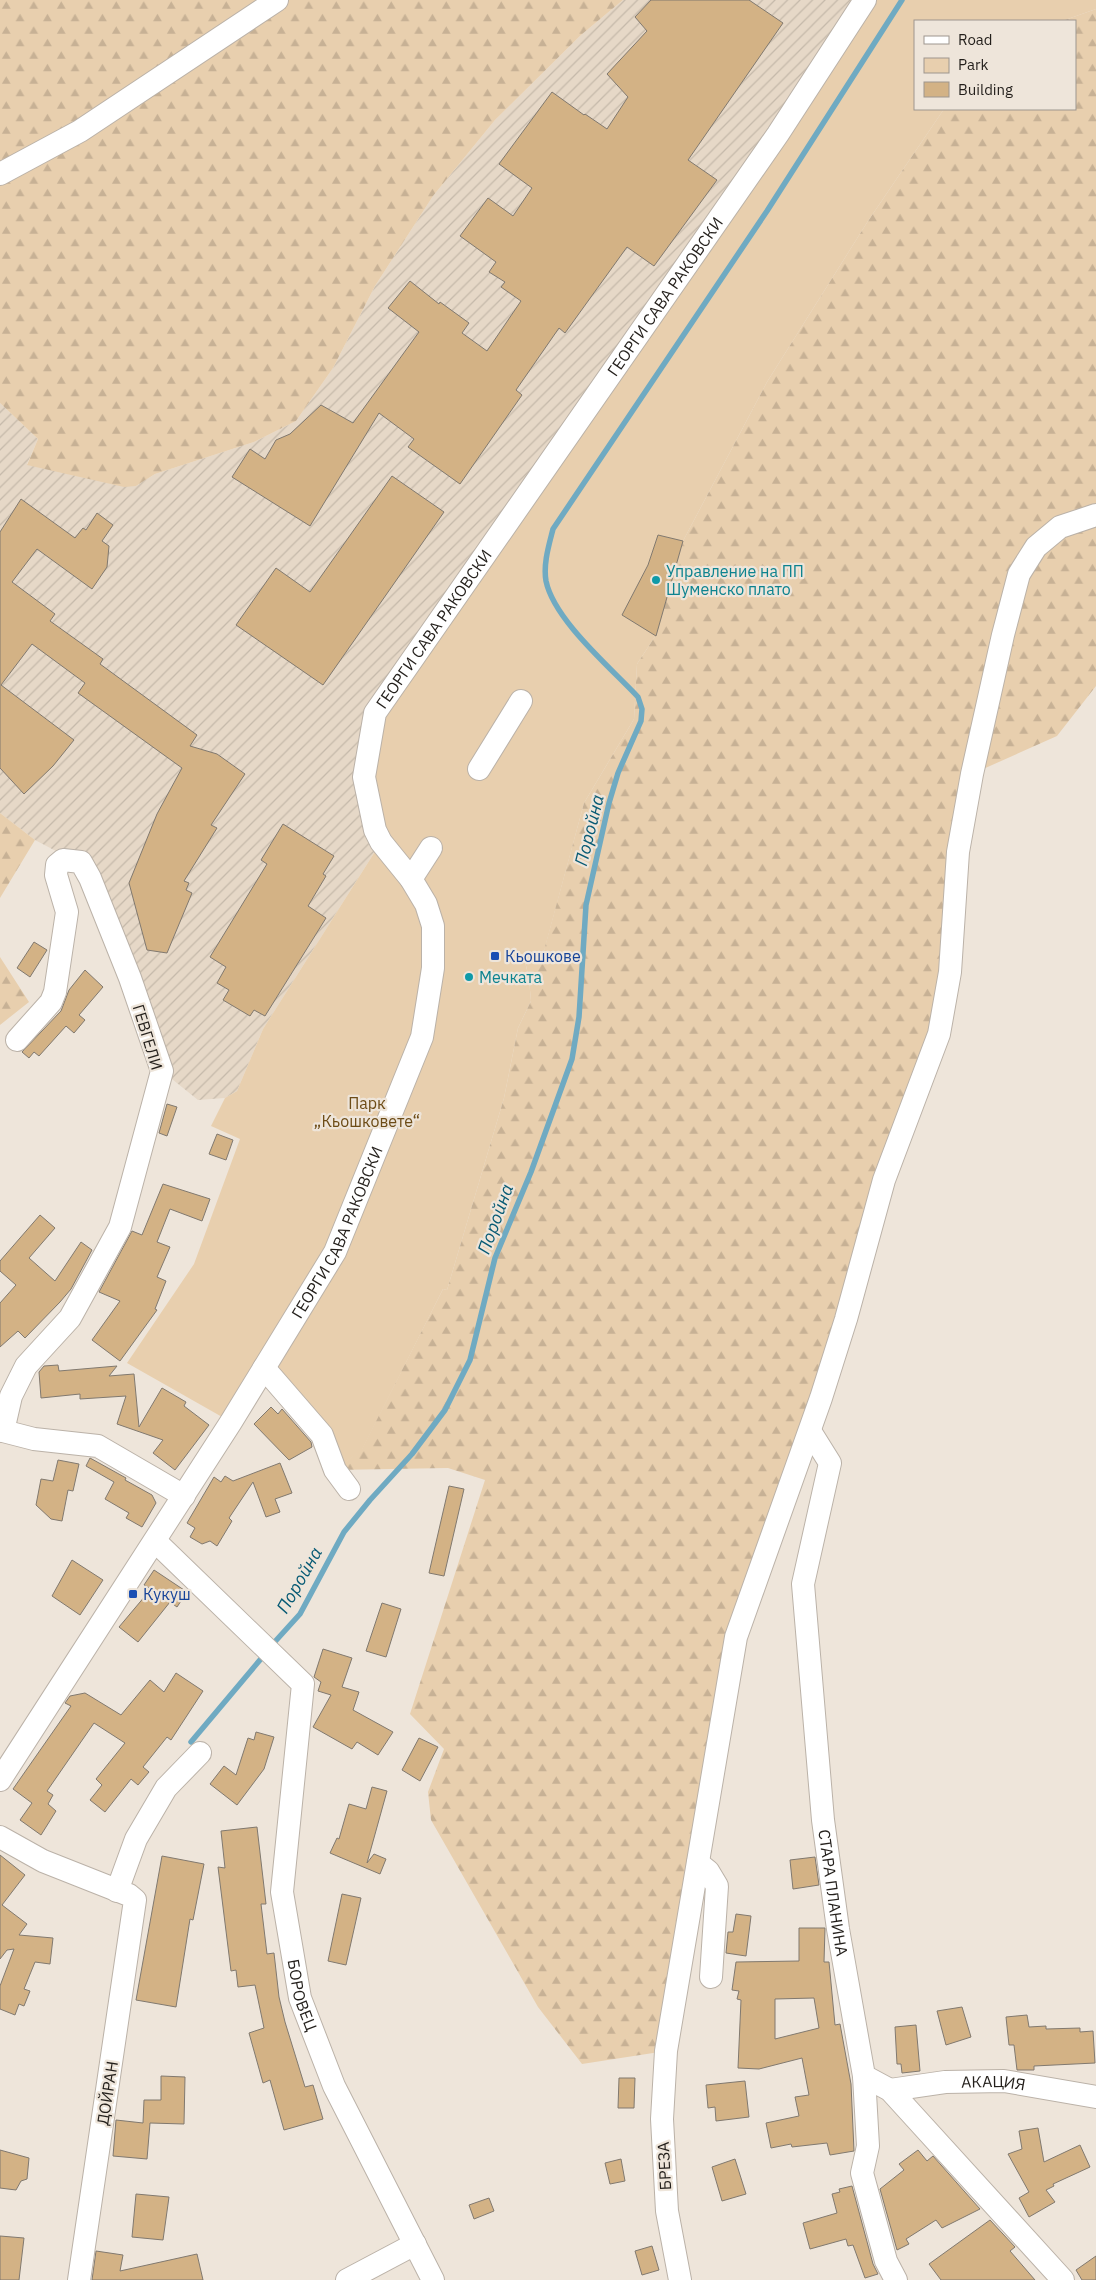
<svg xmlns="http://www.w3.org/2000/svg" width="1096" height="2280" viewBox="0 0 1096 2280" font-family="'IBM Plex Sans',sans-serif">
<style>
.industrial{fill:url(#industrial-furrows)}
.green{fill:#e8cfae}
.forest{fill:url(#forest-firs)}
.lines{fill:none;stroke-linecap:round;stroke-linejoin:round}
.stream{stroke:#6faac2;stroke-width:5.5}
.building{fill:#d3b285;stroke:#81796f;fill-rule:evenodd}
.minor-casing{stroke:#bbb2a8;stroke-width:24}
.minor{stroke:#fff;stroke-width:22}
.culture-dot{fill:#0f9aa8;stroke:#eee5da;stroke-width:2}
.transit-dot{fill:#1a4fb4;stroke:#eee5da;stroke-width:2}
.labels{text-anchor:middle;dominant-baseline:central;stroke-width:4.5;stroke-linejoin:round;paint-order:stroke}
.street-label{font-size:16px;fill:#231f1b;stroke:#eee5da}
.culture-label{font-size:16px;fill:#0d838f;stroke:#eee5da;text-anchor:start}
.transit-label{font-size:16px;fill:#164399;stroke:#eee5da;text-anchor:start}
.park-label{font-size:16px;fill:#6d4c17;stroke:#eee5da}
.water-label{font-size:18px;font-style:italic;fill:#075a74;stroke:#eee5da}
</style>
<defs>
<pattern id="industrial-furrows" width="10" height="10" patternUnits="userSpaceOnUse" patternTransform="scale(1.25)"><rect width="10" height="10" fill="#e6d8c7"/><path d="M-1 1l2-2M0 10L10 0M9 11l2-2" fill="none" stroke="#c5b9aa"/></pattern>
<pattern id="forest-firs" width="22" height="20" patternUnits="userSpaceOnUse" patternTransform="scale(1.25)"><rect width="22" height="20" fill="#e8cfae"/><path d="M5 1l3.5 6h-7zM16 11l3.5 6h-7z" fill="#c7b195"/></pattern>
</defs>
<rect width="100%" height="100%" fill="#eee5da"/>
<!-- industrial -->
<path class="industrial" d="M623,0H865L381,842L263,1029L237,1091L225,1098L198,1100L162,1071L73,860L35,840L0,813V403L38,439L27,464L136,486L155,474L254,442L296,421L333,368L375,286L433,196L495,120L581,35Z"/>
<!-- green -->
<path class="green" d="M865,0H1096V9L1062,21H915V109H944L868,221L767,382L683,541L656,635L637,664L634,719L584,803L543,955L523,953L529,979L531,1001L518,1028L504,1098L447,1290L443,1289L362,1450L335,1470L264,1369L231,1422L127,1363L194,1264L240,1139L211,1126L225,1098L237,1091L263,1029L381,842L364,777L375,713Z"/>
<!-- forest -->
<path class="forest" d="M0,0H623L581,35L495,120L433,196L375,286L333,368L296,421L254,442L155,474L136,486L124,487L27,465L38,439L0,403Z
M1096,9V686L1057,736L972,774L950,972L736,1637L666,2051L582,2064L538,2007L431,1820L428,1792L444,1749L410,1714L485,1480L448,1468L335,1470L362,1449L443,1289L447,1290L504,1098L518,1028L531,1001L529,979L523,952L543,954L584,803L634,719L637,664L656,635L683,541L767,382L868,221L944,109H1075V21H1062Z
M0,813L35,840L0,898Z
M0,957L29,1002L0,1025Z"/>
<g class="lines">
<!-- stream -->
<path class="stream" d="M271,1646L300,1614L344,1532L370,1500L412,1454L445,1410L470,1360L495,1258L531,1172L572,1059L579,1017L586,905L609,803L618,773L641,721L642,709L638,697C611,668 554,620 546,581C543,564 549,545 553,529L767,211L902,0
M191,1742L265,1654"/>
</g>
<!-- building -->
<path class="building" d="M651,0H749L783,23L688,160L717,180L654,266L627,247L565,333L559,328L516,390L522,395L460,484L408,447L414,439L379,413L310,526L232,477L250,449L265,459L276,440L290,434L321,405L353,423L419,332L388,308L410,281L439,304L440,302L469,323L462,333L487,351L521,301L501,287L505,282L489,272L496,262L460,236L488,198L513,216L532,188L499,164L552,92L584,115L585,114L607,129L628,97L607,74L647,31L635,17Z
M392,476L444,512L323,685L236,625L276,568L310,592Z
M21,499L75,538L83,528L86,530L97,513L113,525L102,541L109,546L107,567L92,589L37,549L12,582L55,614L50,621L103,659L100,664L197,735L190,746L217,754L245,774L211,825L217,828L184,881L189,883L186,890L192,893L167,953L147,950L129,883L157,814L182,768L78,693L85,683L32,644L1,685L74,740L53,766L24,794L0,768V532Z
M658,535L683,541L656,636L622,615L648,565Z
M283,824L334,856L323,874L326,876L308,906L326,918L265,1016L254,1010L250,1016L223,1000L229,990L217,983L226,967L210,957L267,864L261,860Z
M34,942L47,950L30,977L17,968Z
M85,970L103,987L79,1015L85,1020L74,1033L66,1026L39,1056L34,1052L29,1058L22,1052L61,1011L69,990Z
M167,1104L177,1107L167,1136L159,1133Z
M217,1134L233,1140L226,1160L209,1154Z
M163,1184L210,1199L202,1221L170,1209L157,1242L170,1247L157,1277L166,1281L155,1309L157,1310L120,1361L92,1340L120,1301L99,1292L132,1231L142,1235Z
M40,1215L55,1228L29,1258L55,1281L81,1242L92,1250L71,1289L60,1302L25,1338L18,1331L0,1347V1303L16,1285L0,1271V1261Z
M58,1365L59,1371L117,1366L109,1376L134,1374L139,1427L162,1388L186,1402L184,1406L209,1425L175,1470L153,1453L163,1440L117,1424L126,1396L80,1399V1394L41,1398L39,1372L44,1366Z
M271,1407L278,1414L282,1409L311,1442L312,1447L289,1460L254,1424Z
M90,1458L126,1478L125,1480L152,1495L156,1503L142,1527L126,1518L129,1513L105,1499L114,1482L86,1466Z
M58,1460L79,1464L73,1491L68,1490L62,1521L51,1519L36,1505L41,1479L53,1481Z
M280,1463L292,1493L275,1499L280,1512L266,1517L253,1482L229,1518L232,1521L217,1546L210,1541L202,1544L190,1537L195,1528L187,1523L214,1477L221,1482L225,1476L233,1481Z
M449,1486L464,1489L444,1576L429,1573Z
M72,1560L103,1580L80,1615L52,1596Z
M154,1570L187,1592L177,1607L170,1602L138,1642L119,1627L151,1589L144,1585Z
M382,1603L401,1609L386,1657L366,1651Z
M323,1649L352,1658L342,1687L359,1692L353,1710L393,1732L378,1755L357,1742L352,1749L313,1727L331,1695L318,1691L321,1682L314,1677Z
M176,1673L203,1691L171,1740L167,1737L143,1767L149,1772L138,1785L131,1779L105,1812L90,1800L102,1785L96,1779L125,1743L94,1723L47,1791L53,1795L48,1804L56,1811L41,1835L20,1820L32,1803L13,1789L71,1706L65,1703L70,1696L85,1693L121,1715L150,1680L164,1692Z
M256,1732L274,1737L264,1769L237,1805L210,1784L224,1766L236,1775L248,1738L254,1740Z
M419,1738L438,1747L420,1781L402,1770Z
M372,1787L387,1791L367,1863L374,1854L386,1859L380,1874L330,1853L337,1838L339,1839L349,1804L366,1809Z
M257,1827L266,1904H261L267,1954L274,1953L279,1997L285,2022L305,2087L313,2085L323,2119L284,2130L270,2080L263,2083L249,2033L264,2028L255,1985L238,1987L236,1970L231,1971L218,1867L225,1868L221,1831Z
M0,1855L25,1875L2,1905L27,1924L19,1935L53,1938L50,1964L35,1962L24,1989L30,1991L24,2006L19,2004L15,2015L0,2009V1986L14,1949L7,1950L0,1959Z
M162,1856L204,1864L193,1920L190,1919L176,2007L136,2000Z
M815,1857L819,1885L793,1889L790,1860Z
M342,1894L361,1898L346,1965L328,1961Z
M736,1914L751,1916L746,1956L726,1953L728,1932H733Z
M799,1928H825L824,1962H829L835,2025L840,2024L851,2084L854,2151L830,2155L827,2143L792,2147L791,2144L771,2148L766,2123L799,2116L795,2097L809,2095L802,2058L759,2069L738,2068L741,2000L737,1999L739,1991L732,1990L736,1962L799,1961ZM814,1998L819,2028L775,2039V1999Z
M962,2007L971,2037L946,2045L937,2011Z
M1027,2015L1029,2027L1046,2026V2029L1080,2028V2032L1093,2031L1095,2063L1034,2066V2070H1017L1014,2045H1009L1006,2017Z
M916,2025L920,2071L902,2073L901,2064H897L895,2027Z
M161,2076L185,2077L184,2124L150,2123L147,2159L113,2156L116,2120L143,2123L144,2100H161Z
M619,2078H635L634,2108H618Z
M745,2081L749,2117L716,2121L715,2107L708,2108L706,2085Z
M1038,2128L1044,2162L1080,2145L1090,2167L1053,2184L1054,2186L1046,2190L1055,2202L1029,2217L1019,2198L1029,2192L1008,2154L1022,2149L1019,2131Z
M0,2150L29,2158L27,2179L21,2181L16,2190L0,2188Z
M918,2150L927,2161L933,2156L980,2209L942,2228L936,2220L906,2239L909,2244L897,2250L880,2189L904,2170L899,2164Z
M621,2159L625,2181L610,2184L605,2163Z
M735,2159L746,2194L722,2201L712,2167Z
M852,2186L873,2264L878,2274L865,2278L853,2245L848,2246L846,2239L810,2249L803,2223L837,2213L832,2194L840,2192L839,2189Z
M136,2194L169,2197L163,2240L132,2237Z
M489,2198L494,2211L474,2219L469,2205Z
M990,2220L1015,2247L1010,2251L1035,2280H941L929,2264Z
M0,2236L24,2238L19,2280H0Z
M652,2246L659,2270L642,2275L635,2251Z
M96,2251L123,2255L120,2271L197,2254L203,2280H92Z
M1096,2256V2280H1082L1076,2270Z"/>
<g class="lines">
<!-- minor casing -->
<g class="minor-casing">
<g id="minor">
<path d="M0,174L80,131L277,0"/>
<path d="M479,769L521,701"/>
<path d="M411,879L431,848"/>
<path d="M264,1368L322,1435L335,1470L349,1489"/>
<path d="M3,1431L11,1396L26,1366L70,1318L120,1227L162,1071L130,978L90,878L81,862L63,860L57,865L56,875L67,912L55,992L51,1002L17,1040"/>
<path d="M3,1431L34,1439L98,1446L184,1496"/>
<path id="s1" d="M810,1431L830,1463L803,1584L823,1820L838,1929L864,2076L890,2090L1063,2280"/>
<path id="s2" d="M155,1541L303,1684L282,1892L300,1998L334,2086L433,2280"/>
<path id="s3" d="M0,1780L231,1422L335,1252L422,1037L433,968V926L426,904L411,879L381,842L375,830L364,777L375,713L778,134L865,0"/>
<path d="M0,1837L43,1861L129,1895L135,1900L79,2280"/>
<path d="M698,1863L708,1871L717,1886L711,1977"/>
<path d="M117,1891L136,1839L166,1788L200,1753"/>
<path d="M864,2076L868,2146L862,2173L886,2261L896,2280"/>
<path id="s4" d="M890,2090L945,2082L1004,2081L1096,2097"/>
<path d="M347,2280L415,2244"/>
<path d="M680,2280L667,2211L662,2119L666,2051L736,1637L821,1398L846,1319L884,1180L939,1034L950,972L958,852L972,774L1003,635L1019,574L1036,547L1060,527L1096,515"/>
</g>
</g>
<!-- minor -->
<use href="#minor" class="minor"/>
</g>
<!-- markers -->
<g class="culture-dot">
<circle cx="656" cy="580" r="5"/>
<circle cx="469" cy="977" r="5"/>
</g>
<g class="transit-dot">
<rect x="490" y="951" width="10" height="10" rx="2.5"/>
<rect x="128" y="1589" width="10" height="10" rx="2.5"/>
</g>
<g class="labels">
<!-- street labels -->
<g class="street-label">
<text stroke="none"><textPath href="#s3" startOffset="1709">ГЕОРГИ САВА РАКОВСКИ</textPath></text>
<text stroke="none"><textPath href="#s3" startOffset="1304">ГЕОРГИ САВА РАКОВСКИ</textPath></text>
<text transform="translate(148 1037) rotate(73)">ГЕВГЕЛИ</text>
<text stroke="none"><textPath href="#s3" startOffset="644">ГЕОРГИ САВА РАКОВСКИ</textPath></text>
<text stroke="none"><textPath href="#s1" startOffset="472">СТАРА ПЛАНИНА</textPath></text>
<text stroke="none"><textPath href="#s2" startOffset="520">БОРОВЕЦ</textPath></text>
<text stroke="none"><textPath href="#s4" startOffset="104">АКАЦИЯ</textPath></text>
<text transform="translate(107 2093) rotate(-81)">ДОЙРАН</text>
<text transform="translate(664 2166) rotate(-93)">БРЕЗА</text>
</g>
<!-- culture labels -->
<g class="culture-label">
<text x="666" y="571">Управление на ПП<tspan x="666" dy="18">Шуменско плато</tspan></text>
<text x="479" y="977">Мечката</text>
</g>
<!-- transit labels -->
<g class="transit-label">
<text x="505" y="956">Кьошкове</text>
<text x="143" y="1594">Кукуш</text>
</g>
<!-- park labels -->
<g class="park-label">
<text x="367" y="1103">Парк<tspan x="367" dy="18">„Кьошковете“</tspan></text>
</g>
<!-- water labels -->
<g class="water-label">
<text transform="translate(589 830) rotate(-76)">Поройна</text>
<text transform="translate(495 1219) rotate(-70)">Поройна</text>
<text transform="translate(299 1580) rotate(-60)">Поройна</text>
</g>
</g>
<!-- legend -->
<rect x="914" y="20" width="162" height="90" fill="#eee5da" stroke="#9d968e"/>
<rect x="924" y="36" width="25" height="8" fill="#ffffff" stroke="#9d968e"/>
<text x="958" y="45" font-size="15" fill="#231f1b">Road</text>
<rect x="924" y="58" width="25" height="15" fill="#e8cfae" stroke="#9d968e"/>
<text x="958" y="70" font-size="15" fill="#231f1b">Park</text>
<rect x="924" y="82" width="25" height="15" fill="#d3b285" stroke="#9d968e"/>
<text x="958" y="95" font-size="15" fill="#231f1b">Building</text>
</svg>
